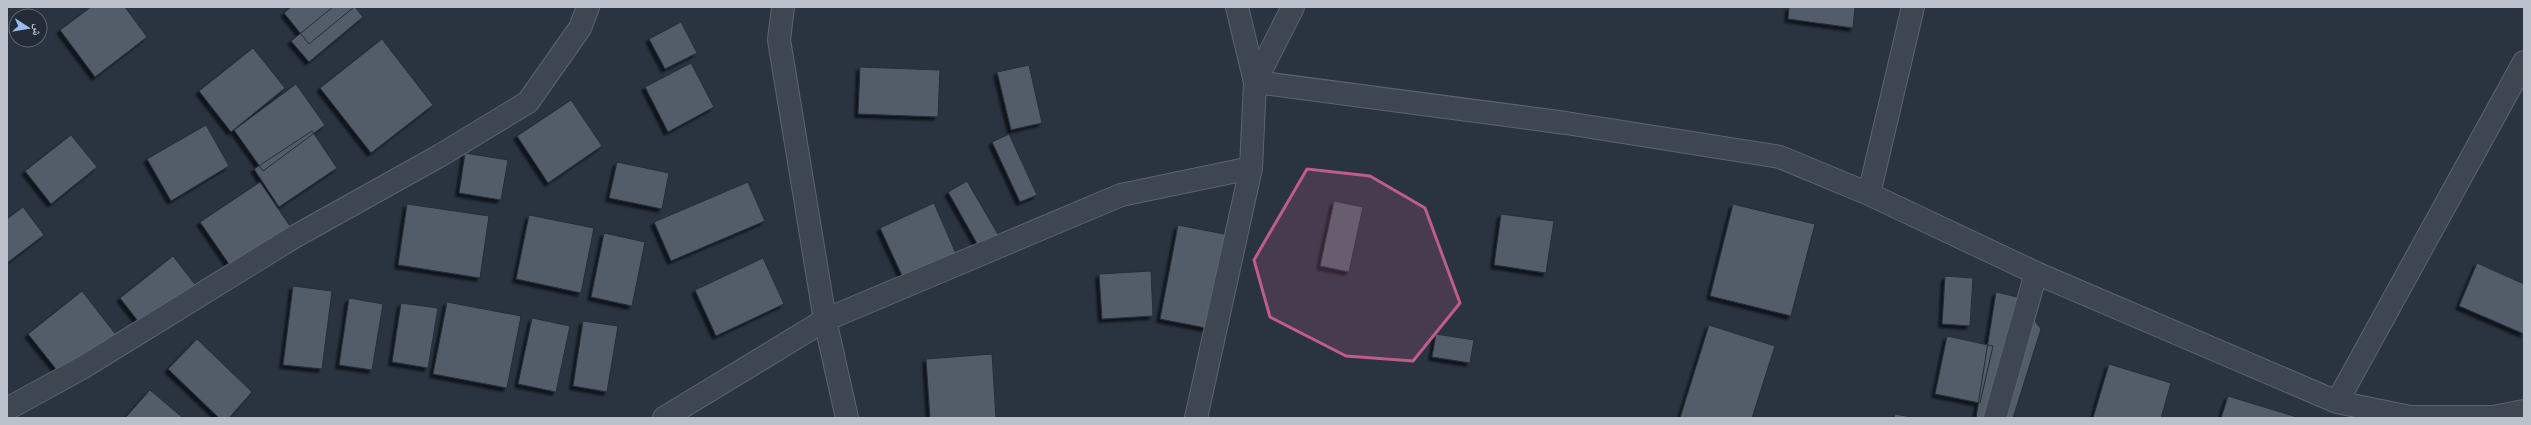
<svg xmlns="http://www.w3.org/2000/svg" width="2531" height="425" viewBox="0 0 2531 425" font-family="'Exo 2','Noto Naskh Arabic',sans-serif">
<style>
.building{fill:#535d6b;stroke:#242d38;filter:url(#shadow)}
.lines{fill:none;stroke-linecap:round;stroke-linejoin:round}
.minor-casing{stroke:#5c646e;stroke-width:24}
.minor{stroke:#3e4651;stroke-width:22}
.marked{fill:#bf5c88;fill-opacity:0.2;stroke:#bf5c88;stroke-width:3;stroke-linejoin:round}
</style>
<defs>
<filter id="shadow"><feDropShadow dx="-3.5" dy="3.5" stdDeviation="1" flood-color="#0009"/></filter>
</defs>
<rect width="100%" height="100%" fill="#2a3441"/>
<!-- building -->
<path class="building" d="M91,7H125L147,37L95,77L60,30Z
M291,7H354L309,44L284,13Z
M333,7H355L363,17L309,62L291,41Z
M1789,7H1855L1853,28L1788,19Z
M681,22L697,53L665,69L649,39Z
M382,39L433,105L371,153L320,88Z
M253,48L285,88L231,132L199,91Z
M691,63L714,107L668,132L645,87Z
M1029,65L1042,123L1011,130L997,72Z
M860,67L940,70L938,117L858,114Z
M296,84L325,125L263,171L234,130Z
M571,100L602,146L548,183L517,136Z
M206,125L229,166L171,201L147,159Z
M312,131L337,168L279,207L254,169Z
M1009,134L1037,195L1020,202L992,142Z
M71,135L97,167L51,204L25,171Z
M465,153L508,160L501,200L459,193Z
M617,162L669,173L662,209L609,198Z
M967,181L999,236L979,247L948,192Z
M260,182L292,229L233,270L200,222Z
M748,182L765,221L671,261L654,222Z
M1334,201L1363,207L1349,272L1320,266Z
M934,203L957,256L904,280L880,228Z
M407,204L489,216L480,278L398,265Z
M1733,204L1815,224L1791,316L1710,296Z
M23,207L44,235L7,263V219Z
M1501,214L1554,221L1546,273L1494,265Z
M529,215L594,228L581,293L516,279Z
M1178,225L1229,235L1211,329L1160,319Z
M604,233L645,242L632,306L591,297Z
M173,256L201,292L148,334L120,298Z
M763,258L784,304L716,336L695,290Z
M2477,263L2524,284V334L2459,306Z
M1151,271L1153,316L1102,319L1099,274Z
M1945,276L1973,278L1970,326L1942,324Z
M293,286L332,291L322,369L283,365Z
M82,291L117,336L64,379L28,334Z
M1996,292L2017,297L2041,329L2013,418H1976Z
M349,298L383,304L372,370L339,365Z
M447,302L521,316L507,388L433,374Z
M401,303L438,308L428,368L392,362Z
M532,318L570,326L556,392L518,384Z
M583,321L618,326L607,392L573,386Z
M1709,325L1775,346L1752,418H1680Z
M1436,334L1474,340L1470,363L1432,357Z
M1947,336L1993,346L1980,403L1935,394Z
M197,339L252,392L229,418H219L168,369Z
M992,354L996,418H930L926,359Z
M2109,364L2171,383L2161,418H2093Z
M150,390L183,418H125Z
M2228,396L2300,418H2221Z
M1895,414L1917,418H1894Z"/>
<g class="lines">
<!-- minor casing -->
<g class="minor-casing">
<path id="minor" d="M783,7L779,40L825,320L847,418
M1255,82L1566,123L1780,157L1869,194L2036,273L2337,402L2410,417H2493L2524,411
M1255,82L1293,7
M1869,194L1913,7
M2337,402L2524,62
M7,409L82,368L294,237L441,155L528,102L580,28L588,7
M664,418L825,320L1121,195L1251,168
M1196,418L1251,168L1255,82L1237,7
M1995,418L2036,273"/>
</g>
<!-- minor -->
<use href="#minor" class="minor"/>
</g>
<!-- marked area -->
<path class="marked" d="M1307,169L1370,176L1425,208L1460,303L1413,361L1346,356L1270,317L1254,260Z"/>
<!-- border -->
<rect width="2531" height="425" fill="none" stroke="#bbc1cb" stroke-width="16"/>
<!-- north arrow -->
<g transform="translate(28 28) rotate(102)"><circle r="19" fill="#222b36" stroke="#5f6772"/>
<path d="M0-3L7 15L0 10L-7 15Z" fill="#9bbcef"/>
<text y="-6" font-size="11" font-weight="bold" text-anchor="middle" fill="#bbc1cb">ش</text>
</g>
</svg>
